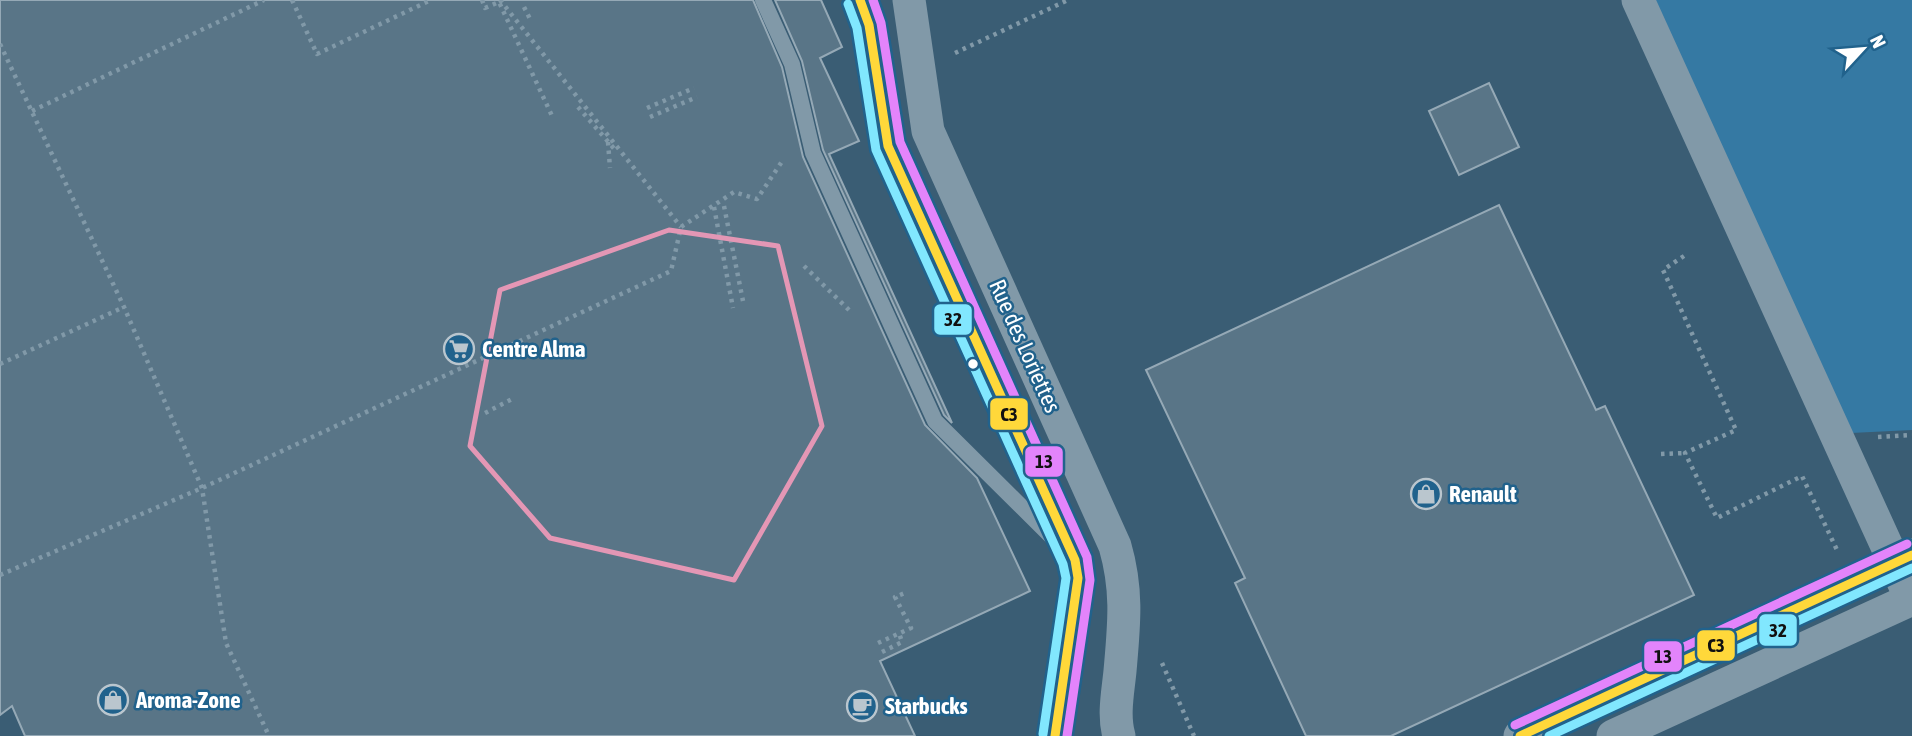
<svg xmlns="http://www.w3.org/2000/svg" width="1912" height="736" viewBox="0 0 1912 736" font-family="'Asap Condensed',sans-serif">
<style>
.green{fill:#3579a3}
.building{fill:#597587;stroke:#95a9b6;stroke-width:2}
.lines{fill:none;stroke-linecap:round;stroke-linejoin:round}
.path{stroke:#8199a8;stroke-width:4.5;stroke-dasharray:3.5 5;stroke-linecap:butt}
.lane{stroke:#8199a8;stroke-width:16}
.street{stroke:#8199a8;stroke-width:33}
.bus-1-casing{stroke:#21628c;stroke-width:14}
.bus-2-casing{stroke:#21628c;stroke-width:14}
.bus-3-casing{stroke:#21628c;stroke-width:14}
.bus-1{stroke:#ffd83a;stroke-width:9}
.bus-2{stroke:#81e7fe;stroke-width:9}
.bus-3{stroke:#e384fb;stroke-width:9}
.marked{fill:none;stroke:#e497b5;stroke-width:5;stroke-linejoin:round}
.bus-dot{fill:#fff;stroke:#21628c;stroke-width:2.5}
.labels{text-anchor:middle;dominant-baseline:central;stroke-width:5;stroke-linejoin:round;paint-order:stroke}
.street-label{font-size:23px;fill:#fff;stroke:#21628c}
.poi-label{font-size:23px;font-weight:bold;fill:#fff;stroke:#21628c;text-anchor:start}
.line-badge{stroke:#21628c;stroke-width:2.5}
.pale-badge-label{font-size:19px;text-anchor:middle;font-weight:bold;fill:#111}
</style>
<rect width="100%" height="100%" fill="#3a5d74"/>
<!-- green -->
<path class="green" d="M1654,0H1912V430L1851,433Z"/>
<!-- building -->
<path class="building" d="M0,0H753L782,67L803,157L925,425L977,478L1030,591L880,661L915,736H25L12,706L0,715Z
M775,0H821L842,47L820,58L859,141L829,154L952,423L944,415L823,150L802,61Z
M1489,83L1519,147L1459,175L1429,111Z
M1499,205L1596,410L1605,406L1694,595L1391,736H1306L1235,583L1245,578L1146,370Z"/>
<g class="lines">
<!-- path -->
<path class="path" d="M292,0L317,54L431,0
M482,0L485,8L499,2L553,118
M500,0L681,227
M524,7L531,21
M0,44L124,307L202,488L226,643L269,736
M955,53L1068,0
M578,107L617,152
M647,108L694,88
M32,111L264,0
M650,117L697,97
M608,142L610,168
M724,206L743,301
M714,207L733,308
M1684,256L1663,270L1736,430L1685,453L1717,518L1802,476L1837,550
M804,266L849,310
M0,364L124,307
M485,413L514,398
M1878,437L1912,435
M1661,454L1685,453
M0,575L202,488L671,271L681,227L734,192L757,199L783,160
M878,643L911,628L895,597L905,593
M882,652L902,642L899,633
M1162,663L1194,736"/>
<!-- lane -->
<path class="lane" d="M763,0L792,64L813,153L935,421L1056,541"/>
<!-- street -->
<path class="street" d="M860,0L869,25L888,146L1075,560L1078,578L1055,736
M909,0L928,131L1115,546C1128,591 1124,625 1120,671C1118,692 1113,715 1119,736
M1638,0L1911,599
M1520,736L1912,555
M1613,736L1912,599"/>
<!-- bus-1 casing -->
<g class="bus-1-casing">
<path id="bus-1" d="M860,0L869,25L888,146L1075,560L1078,578L1055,736
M1520,736L1912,555"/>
</g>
<!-- bus-2 casing -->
<g class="bus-2-casing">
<path id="bus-2" d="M848,4L857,28L876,150L1063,564L1066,578L1043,734
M1549,736L1912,568"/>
</g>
<!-- bus-3 casing -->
<g class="bus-3-casing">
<path id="bus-3" d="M873,0L881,23L900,142L1087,557L1090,580L1067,736
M1515,725L1907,544"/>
</g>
<!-- bus-1 -->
<use href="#bus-1" class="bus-1"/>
<!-- bus-2 -->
<use href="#bus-2" class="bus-2"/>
<!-- bus-3 -->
<use href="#bus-3" class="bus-3"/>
</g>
<!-- marked area -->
<path class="marked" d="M669,230L778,246L822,426L734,580L550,538L470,446L500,290Z"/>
<!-- icons -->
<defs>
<g id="supermarket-ring" transform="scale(1.575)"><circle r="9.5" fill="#21628c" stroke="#bac6ce" stroke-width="1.5"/><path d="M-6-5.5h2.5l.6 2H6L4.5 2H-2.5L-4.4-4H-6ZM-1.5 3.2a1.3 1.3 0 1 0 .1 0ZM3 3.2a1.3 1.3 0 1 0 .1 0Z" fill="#bac6ce"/></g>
<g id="shop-ring" transform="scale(1.575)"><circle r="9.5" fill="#21628c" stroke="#bac6ce" stroke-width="1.5"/><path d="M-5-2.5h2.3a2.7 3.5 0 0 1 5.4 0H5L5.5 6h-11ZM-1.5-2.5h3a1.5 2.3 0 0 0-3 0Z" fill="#bac6ce"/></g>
<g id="cafe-ring" transform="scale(1.575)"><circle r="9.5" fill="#21628c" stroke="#bac6ce" stroke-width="1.5"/><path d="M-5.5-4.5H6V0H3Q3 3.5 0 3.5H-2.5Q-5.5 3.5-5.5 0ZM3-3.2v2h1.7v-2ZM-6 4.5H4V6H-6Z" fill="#bac6ce"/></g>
</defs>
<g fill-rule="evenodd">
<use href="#supermarket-ring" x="459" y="349"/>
<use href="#shop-ring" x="1426" y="494"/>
<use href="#shop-ring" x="113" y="700"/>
<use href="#cafe-ring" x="862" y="706"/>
</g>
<!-- markers -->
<circle class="bus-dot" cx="973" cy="364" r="6"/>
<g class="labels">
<!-- street labels -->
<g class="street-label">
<text transform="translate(1025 346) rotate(66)">Rue des Loriettes</text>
</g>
<!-- poi labels -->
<g class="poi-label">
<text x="482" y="349">Centre Alma</text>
<text x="1449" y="494">Renault</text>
<text x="136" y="700">Aroma-Zone</text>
<text x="885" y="706">Starbucks</text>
</g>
</g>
<g class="line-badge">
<rect x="933" y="303" width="40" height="33" rx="7" fill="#81e7fe"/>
<rect x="989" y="397" width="40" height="34" rx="7" fill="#ffd83a"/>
<rect x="1024" y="445" width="40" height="33" rx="7" fill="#e384fb"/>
<rect x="1758" y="613" width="40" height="34" rx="7" fill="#81e7fe"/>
<rect x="1696" y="629" width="40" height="33" rx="7" fill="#ffd83a"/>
<rect x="1643" y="640" width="40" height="33" rx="7" fill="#e384fb"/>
</g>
<g class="pale-badge-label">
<text x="953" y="326">32</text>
<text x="1009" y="421">C3</text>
<text x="1044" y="468">13</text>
<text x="1778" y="637">32</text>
<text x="1716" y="652">C3</text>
<text x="1663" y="663">13</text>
</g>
<!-- north arrow -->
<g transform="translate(1863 49) rotate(64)" stroke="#21628c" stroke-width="5" paint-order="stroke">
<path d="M0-5L12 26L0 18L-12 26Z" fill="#ffffff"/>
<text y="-10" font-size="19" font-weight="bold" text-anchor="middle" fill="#ffffff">N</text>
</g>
</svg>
